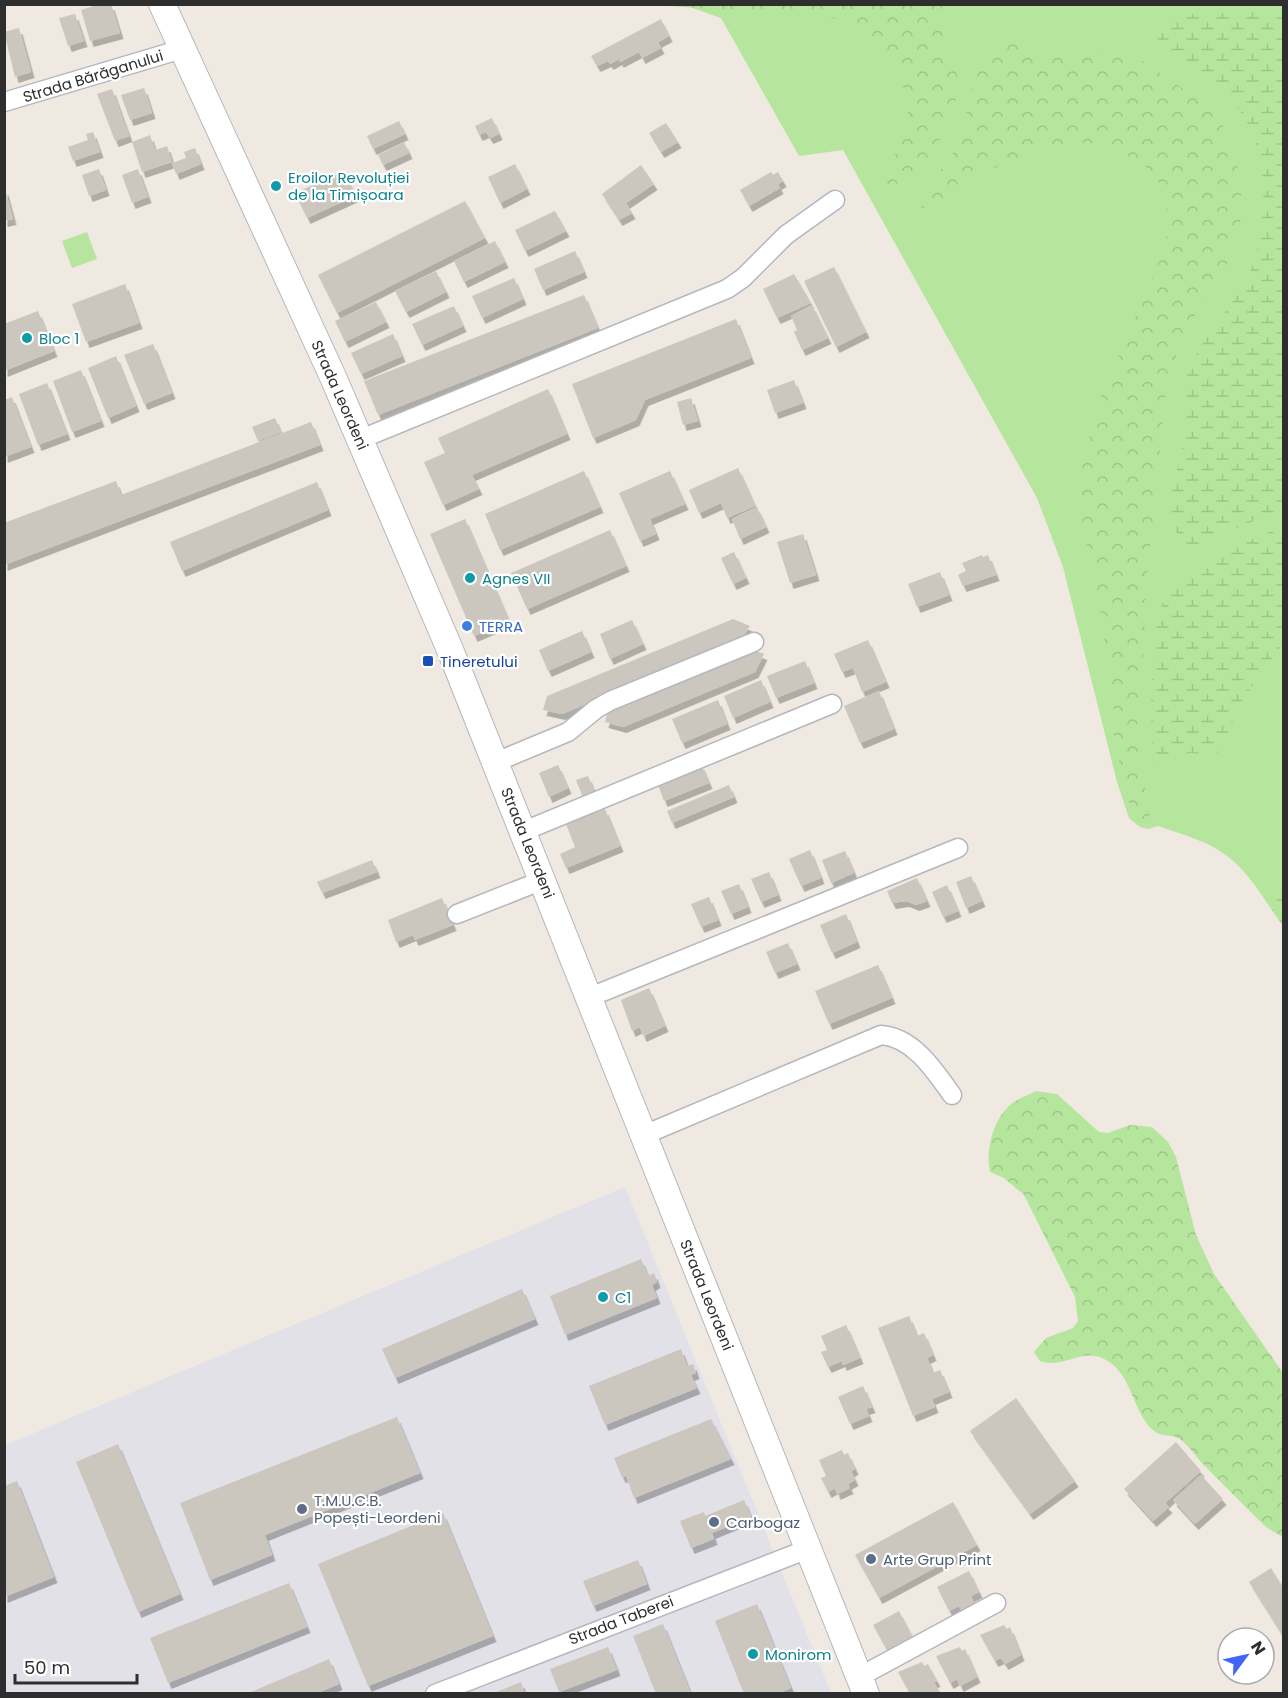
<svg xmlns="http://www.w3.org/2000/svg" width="1288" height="1698" viewBox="0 0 1288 1698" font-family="Poppins,sans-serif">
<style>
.industrial{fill:#e3e1e8}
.green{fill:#b6e59e}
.forest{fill:url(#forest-crowns)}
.wetland{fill:url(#wetland-marsh)}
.building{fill:#cbc7bf;filter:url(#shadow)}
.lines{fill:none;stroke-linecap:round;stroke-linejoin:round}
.street-casing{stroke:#b4b7c1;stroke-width:21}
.secondary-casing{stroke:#b4b7c1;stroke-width:28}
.street{stroke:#fff;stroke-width:18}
.secondary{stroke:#fff;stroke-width:26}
.culture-dot{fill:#0f9aa8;stroke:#fff;stroke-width:2}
.shop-dot{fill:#3f7fe0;stroke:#fff;stroke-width:2}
.transit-dot{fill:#1a4fb4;stroke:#fff;stroke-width:2}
.service-dot{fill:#5c6f8a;stroke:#fff;stroke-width:2}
.labels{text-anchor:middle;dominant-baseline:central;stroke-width:4.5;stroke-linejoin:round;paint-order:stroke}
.street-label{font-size:15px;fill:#2e2e2e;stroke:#fff}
.culture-label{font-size:15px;fill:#0d838f;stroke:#fff;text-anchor:start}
.shop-label{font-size:15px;fill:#366cbe;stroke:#fff;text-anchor:start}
.transit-label{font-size:15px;fill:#164399;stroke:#fff;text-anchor:start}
.service-label{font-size:15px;fill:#4e5e75;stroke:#fff;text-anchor:start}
</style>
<defs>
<pattern id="forest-crowns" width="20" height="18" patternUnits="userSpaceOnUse" patternTransform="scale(1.5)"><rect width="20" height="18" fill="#b6e59e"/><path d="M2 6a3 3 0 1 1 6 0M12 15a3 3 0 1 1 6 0" fill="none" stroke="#9dc588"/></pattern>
<pattern id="wetland-marsh" width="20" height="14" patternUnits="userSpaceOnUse" patternTransform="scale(1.5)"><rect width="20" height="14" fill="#b6e59e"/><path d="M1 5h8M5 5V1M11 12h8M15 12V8" fill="none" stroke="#9dc588"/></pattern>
<filter id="shadow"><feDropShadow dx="3.5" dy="6" stdDeviation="0" flood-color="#0004"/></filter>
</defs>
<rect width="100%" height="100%" fill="#efe9e1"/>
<!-- industrial -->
<path class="industrial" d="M625,1187L831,1693L5,1694V1445Z"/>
<!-- green -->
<path class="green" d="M684,5H1283V926C1266,903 1251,874 1227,856C1208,841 1181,834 1158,826L1148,829L1140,827L1129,818L1117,782L1063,567L1037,498L843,150L799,156L721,18Z
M87,232L97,259L72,268L62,241Z"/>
<!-- forest -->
<path class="forest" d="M657,5H942L943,45L954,61L960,90L936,149L921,168L890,188L883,186L879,178C886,164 899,153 904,138C920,87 884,45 844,19Z
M1017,39L1026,42L1041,58L1092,49L1115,50L1141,60L1201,101L1215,116L1228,133L1235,153L1241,189V219L1236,241L1223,274L1183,333L1166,389L1146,588L1143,669L1137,721L1139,762L1151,812L1148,820L1138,819L1130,806L1114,740V711L1099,603L1080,510L1079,479L1098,403L1165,248C1171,216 1168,177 1136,160C1122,154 1104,143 1089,143C1047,142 1000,163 964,184C950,192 938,206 922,208L918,200L919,193C929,182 942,170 950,158C977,120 959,52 1017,39Z
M1036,1091L1057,1094L1099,1132L1108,1133L1130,1125L1152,1127L1168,1142L1176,1157L1196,1235L1214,1274L1283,1373V1537L1267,1528C1245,1506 1223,1485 1202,1463C1195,1455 1188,1445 1180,1439C1171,1433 1162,1438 1154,1431C1131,1412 1133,1371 1102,1358C1080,1349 1064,1369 1040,1361L1034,1352L1046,1338L1073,1328L1078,1321L1075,1297L1024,1195L1004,1178L990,1172C985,1150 994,1115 1014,1102C1021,1097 1029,1095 1036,1091Z"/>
<!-- wetland -->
<path class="wetland" d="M1283,11V508L1199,545L1186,544C1179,536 1172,528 1171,517C1168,491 1180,467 1183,441C1185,420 1181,393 1188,373C1204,327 1249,297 1258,247C1270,183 1265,122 1210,79C1191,64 1158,57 1156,30L1171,15Z
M1283,527V643L1239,705L1221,751C1211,757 1202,753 1191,753C1179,754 1170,761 1158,766L1153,764C1150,729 1149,624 1166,596C1185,563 1250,540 1283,527Z
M1283,882V926L1264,898Z"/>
<!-- building -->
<path class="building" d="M100,4H111L120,33L90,41L81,10Z
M75,14L84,41L68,46L59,18Z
M661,19L669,36L658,42L661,48L642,58L639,52L620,62L619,59L610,64L608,61L597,66L591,56Z
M19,28L31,72L15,77L4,32Z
M144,88L152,113L130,120L121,95Z
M112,89L129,136L115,141L97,94Z
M492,118L499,134L490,138L486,132L479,135L475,126Z
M399,121L405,134L373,149L367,136Z
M666,123L678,142L661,152L649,133Z
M93,132L100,152L73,161L68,147L88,140L86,134Z
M150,135L155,150L167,146L172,162L142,172L132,142Z
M404,142L409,153L383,165L378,155Z
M195,148L201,164L176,174L172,163L186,158L184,152Z
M515,164L527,189L500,203L488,177Z
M641,165L654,184L626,203L632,213L619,220L602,194Z
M99,169L106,190L89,196L82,175Z
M138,169L148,197L132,203L122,175Z
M344,171L355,196L307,218L295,193Z
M771,172L773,175L778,172L783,181L778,184L780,188L749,206L740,190Z
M5,189L13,219L4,221V190Z
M465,201L485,238L337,313L318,275Z
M555,211L566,231L525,251L515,230Z
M495,241L505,262L464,282L454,261Z
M575,251L584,272L543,290L534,269Z
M834,267L866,332L836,347L804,281Z
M436,271L446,292L406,312L395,291Z
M794,274L811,303L777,318L763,289Z
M514,278L523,299L482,318L472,296Z
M125,284L139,323L86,342L72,304Z
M584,295L598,328L378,415L364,381Z
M376,302L386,322L345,342L335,321Z
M812,305L828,338L802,350L794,332L797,330L791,316Z
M454,306L463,326L422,345L412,324Z
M38,311L54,351L4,371V324Z
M736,319L751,358L645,400L636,420L593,438L572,384Z
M393,334L402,356L361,374L351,353Z
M153,344L172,393L144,404L124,355Z
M116,356L136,406L108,418L88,368Z
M81,370L101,421L72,432L53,381Z
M794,380L803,403L775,413L767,390Z
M47,383L67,434L38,445L19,394Z
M548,389L567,434L472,475L479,489L443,505L424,462L445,453L438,438Z
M12,397L31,447L4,457V400Z
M691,398L698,421L683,425L677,402Z
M275,418L281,432L258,441L252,427Z
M311,422L320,445L4,565V523L116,481L121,495Z
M738,468L755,506L727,518L721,503L699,513L689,490Z
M584,471L600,507L500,550L485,514Z
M670,471L685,504L650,519L656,534L640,541L619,493Z
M317,482L328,510L182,571L170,542Z
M757,507L766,527L740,539L732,519Z
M465,519L509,621L474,636L430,534Z
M610,530L626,566L527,609L511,573Z
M803,534L816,575L790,583L777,542Z
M734,552L746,578L733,584L721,558Z
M982,555L983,557L988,555L996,575L963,586L958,575L966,571L962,563Z
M940,572L949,595L917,607L908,584Z
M733,619L750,626L741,639L562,714L543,710L547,696Z
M632,620L643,644L610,659L600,634Z
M582,631L591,652L548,671L539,650Z
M868,640L886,682L862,692L853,668L842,672L834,654Z
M750,649L764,654L755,672L623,727L605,722L609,708Z
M805,661L814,683L776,698L767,676Z
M761,680L770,702L733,718L724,696Z
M879,691L894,729L860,743L844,706Z
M718,700L727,724L682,743L672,719Z
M701,764L709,783L664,801L657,782Z
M558,765L568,788L549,797L539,773Z
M588,776L596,796L584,800L576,780Z
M729,785L734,797L672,823L667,811Z
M596,806L598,812L605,809L620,846L566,868L560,854L575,847L564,819Z
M810,850L821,878L801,886L789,859Z
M845,851L854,873L831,883L822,860Z
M372,860L377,872L322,893L317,882Z
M769,872L778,895L761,902L751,879Z
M971,876L982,901L966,908L956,882Z
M917,878L927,901L916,905L906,901L892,903L887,891Z
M739,884L748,907L731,914L721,891Z
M947,885L958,911L943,917L932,892Z
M709,897L718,920L701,927L691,904Z
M442,898L453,925L415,940L413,935L396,942L388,920Z
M846,914L857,942L832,953L820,925Z
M788,943L797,964L775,973L766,952Z
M878,965L892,998L829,1024L815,991Z
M649,988L665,1026L643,1036L640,1027L632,1031L621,1000Z
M641,1259L648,1276L654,1273L657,1282L652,1285L657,1298L565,1335L550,1296Z
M522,1289L535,1319L395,1378L382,1349Z
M909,1316L917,1336L924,1333L933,1355L927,1358L933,1373L940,1370L949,1392L932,1399L935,1407L913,1416L878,1328Z
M846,1325L860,1358L843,1365L842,1361L828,1367L821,1352L827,1350L821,1336Z
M681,1349L687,1366L693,1364L696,1373L691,1375L697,1388L605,1425L589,1386Z
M863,1386L872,1407L866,1409L869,1416L850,1424L838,1397Z
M1016,1398L1075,1481L1030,1514L970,1431Z
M397,1417L420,1473L265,1535L272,1555L210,1580L180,1503Z
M711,1419L731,1459L634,1498L626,1476L622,1477L614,1458Z
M1176,1442L1201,1471L1165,1503L1169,1507L1153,1521L1124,1489Z
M118,1444L180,1594L138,1612L76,1462Z
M842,1450L844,1455L848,1453L855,1469L851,1471L855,1480L848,1484L850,1488L837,1494L835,1488L828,1492L821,1478L826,1476L819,1460Z
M1201,1475L1223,1499L1195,1524L1173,1500Z
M17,1481L54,1577L4,1597V1486Z
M744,1500L751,1517L712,1533L714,1539L691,1548L680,1521L704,1512L705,1516Z
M953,1502L977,1545L879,1598L855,1555Z
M443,1513L493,1636L368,1686L318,1564Z
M638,1560L647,1584L593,1606L583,1581Z
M1271,1568L1284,1589V1638L1249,1582Z
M969,1571L979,1592L971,1596L974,1603L961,1610L959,1606L949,1611L937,1587Z
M289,1583L307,1627L168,1683L150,1638Z
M757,1604L791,1688L777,1694H744L715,1621Z
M899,1611L912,1636L887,1650L873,1625Z
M663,1624L691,1694H656L633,1636Z
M1004,1625L1007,1629L1010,1627L1021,1655L1005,1664L1001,1658L995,1661L980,1635Z
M608,1647L617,1670L559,1692L550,1669Z
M960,1647L962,1651L965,1649L977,1677L960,1686L957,1679L950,1683L936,1656Z
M329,1659L339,1684L315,1694H246Z
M922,1662L924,1666L928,1664L937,1681L934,1682L939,1692L937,1694H910L898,1672Z
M521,1682L525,1694H494V1693Z"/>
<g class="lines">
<!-- street casing -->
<g class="street-casing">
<path id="street" d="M4,102L182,49
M361,439L727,289L743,278L786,235L835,200
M496,762L568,732L596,709L610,701L754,642
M524,831L832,704
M457,914L543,880
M590,997L958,848
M644,1135L881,1035C913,1037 935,1071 952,1095
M859,1677L996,1603
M435,1694L808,1549"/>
</g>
<!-- secondary casing -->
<g class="secondary-casing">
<path id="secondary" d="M162,4L333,377L451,652L866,1694"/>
</g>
<!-- street -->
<use href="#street" class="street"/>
<!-- secondary -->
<use href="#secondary" class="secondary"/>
</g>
<!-- markers -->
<g class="culture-dot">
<circle cx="276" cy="186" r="6"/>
<circle cx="27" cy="338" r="6"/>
<circle cx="470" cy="578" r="6"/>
<circle cx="603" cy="1297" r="6"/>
<circle cx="753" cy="1654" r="6"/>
</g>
<circle class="shop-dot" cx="467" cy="626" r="6"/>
<rect class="transit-dot" x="422" y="655" width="12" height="12" rx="3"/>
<g class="service-dot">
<circle cx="302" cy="1509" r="6"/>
<circle cx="714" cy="1522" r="6"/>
<circle cx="871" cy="1559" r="6"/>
</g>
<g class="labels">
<!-- street labels -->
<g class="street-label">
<text transform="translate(93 76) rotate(-17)">Strada Bărăganului</text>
<text transform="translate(340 395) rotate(66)">Strada Leordeni</text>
<text transform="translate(528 843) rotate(68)">Strada Leordeni</text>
<text transform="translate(707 1295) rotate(68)">Strada Leordeni</text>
<text transform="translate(621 1620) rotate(-21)">Strada Taberei</text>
</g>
<!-- culture labels -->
<g class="culture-label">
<text x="288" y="177">Eroilor Revoluției<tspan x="288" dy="17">de la Timișoara</tspan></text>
<text x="39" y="338">Bloc 1</text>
<text x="482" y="578">Agnes VII</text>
<text x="615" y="1297">C1</text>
<text x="765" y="1654">Monirom</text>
</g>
<!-- shop labels -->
<g class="shop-label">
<text x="479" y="626">TERRA</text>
</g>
<!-- transit labels -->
<g class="transit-label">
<text x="440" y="661">Tineretului</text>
</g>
<!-- service labels -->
<g class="service-label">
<text x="314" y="1500">T.M.U.C.B.<tspan x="314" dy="17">Popești-Leordeni</tspan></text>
<text x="726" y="1522">Carbogaz</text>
<text x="883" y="1559">Arte Grup Print</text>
</g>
</g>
<!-- border -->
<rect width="1288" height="1698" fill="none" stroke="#2e2e2e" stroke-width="12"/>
<!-- north arrow -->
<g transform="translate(1246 1656) rotate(57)"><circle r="28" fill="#ffffff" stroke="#ababab" stroke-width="1.5"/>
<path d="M0-4.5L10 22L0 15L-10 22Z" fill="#4264fb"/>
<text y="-9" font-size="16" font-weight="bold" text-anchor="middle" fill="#2e2e2e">N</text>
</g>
<!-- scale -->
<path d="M15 1674v9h122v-9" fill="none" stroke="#2e2e2e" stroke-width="3"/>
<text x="24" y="1674" font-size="18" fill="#2e2e2e" stroke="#ffffff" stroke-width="4.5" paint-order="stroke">50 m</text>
</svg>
